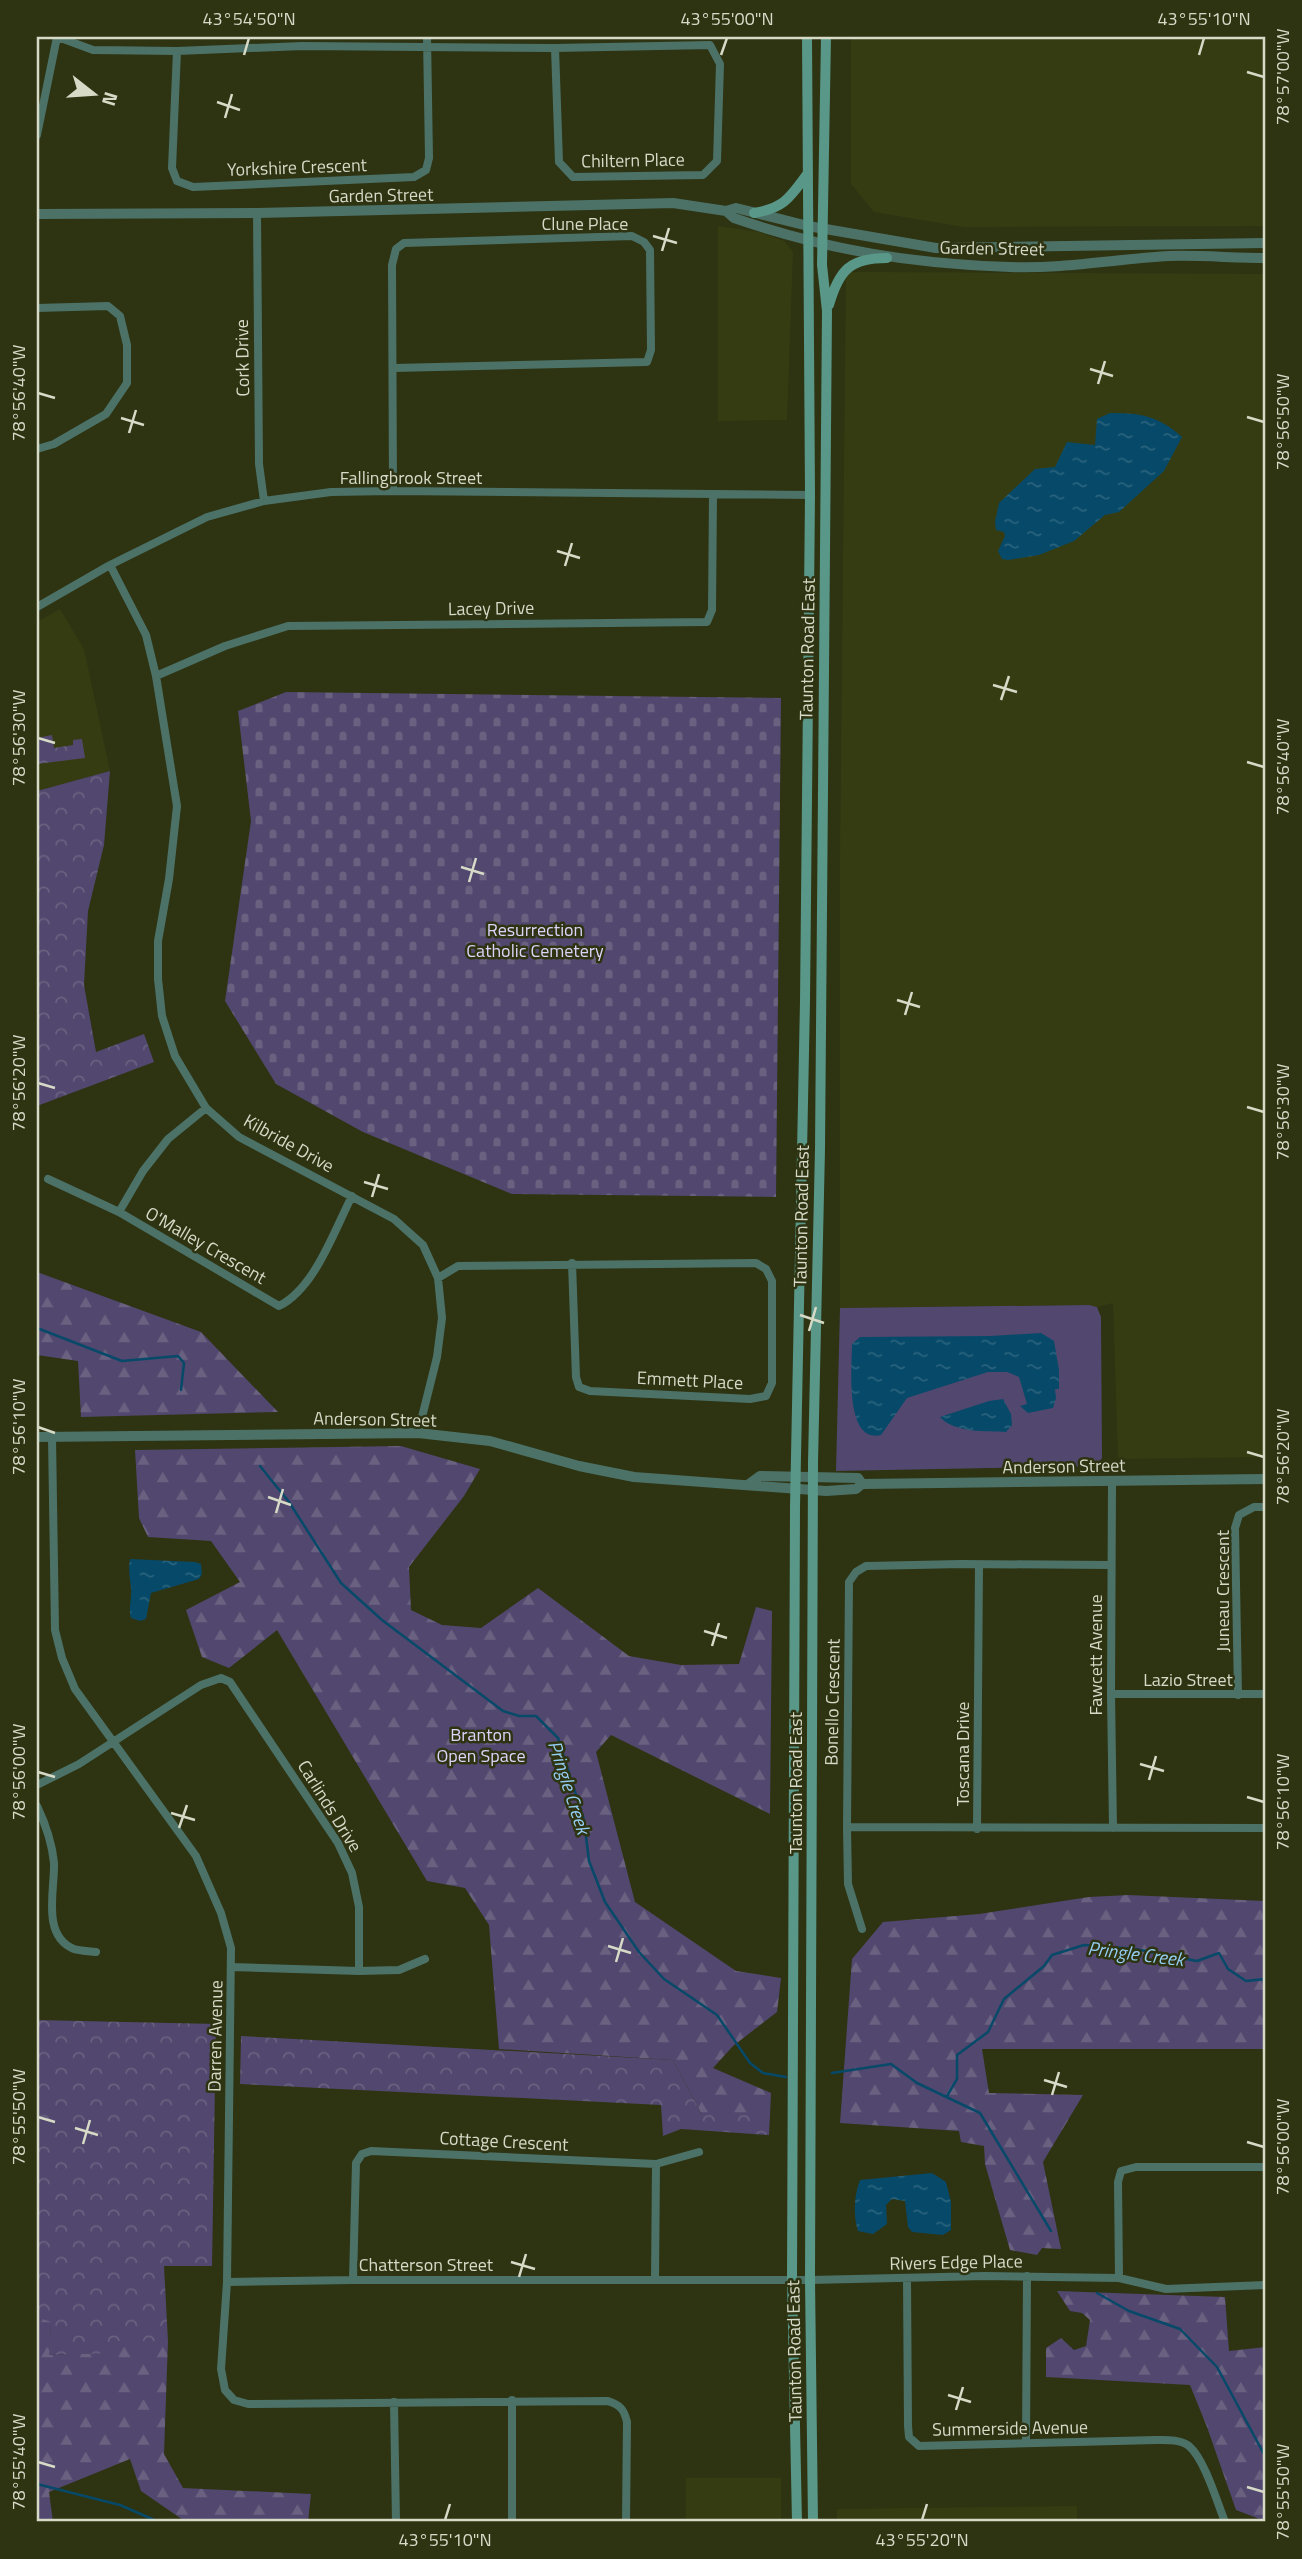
<svg xmlns="http://www.w3.org/2000/svg" width="1302" height="2559" viewBox="0 0 1302 2559" font-family="'Titillium Web',sans-serif">
<style>
.built{fill:#363c12}
.grass{fill:#52476e}
.forest{fill:url(#forest-firs)}
.cemetery{fill:url(#cemetery-stones)}
.park{fill:url(#park-crowns)}
.water{fill:url(#water-ripples)}
.lines{fill:none;stroke-linecap:round;stroke-linejoin:round}
.stream{stroke:#064969;stroke-width:2.5}
.minor{stroke:#4c7268;stroke-width:8}
.tertiary{stroke:#4c7268;stroke-width:10}
.secondary{stroke:#599788;stroke-width:10}
.ticks{fill:none;stroke:#d6dac7;stroke-width:2.5}
.labels{text-anchor:middle;dominant-baseline:central;stroke-width:5;stroke-linejoin:round;paint-order:stroke}
.street-label{font-size:18px;fill:#d6dac7;stroke:#2e3312}
.park-label{font-size:18px;fill:#ddd4fa;stroke:#2e3312}
.water-label{font-size:19px;font-style:italic;fill:#93cdf1;stroke:#2e3312}
.neatline{fill:none;stroke:#d6dac7;stroke-width:2.5}
.ticks-label{font-size:18px;text-anchor:middle;fill:#d6dac7}
</style>
<defs>
<pattern id="forest-firs" width="22" height="20" patternUnits="userSpaceOnUse" patternTransform="scale(1.75)"><rect width="22" height="20" fill="#52476e"/><path d="M5 1l3.5 6h-7zM16 11l3.5 6h-7z" fill="#6a6181"/></pattern>
<pattern id="cemetery-stones" width="16" height="16" patternUnits="userSpaceOnUse" patternTransform="scale(1.75)"><rect width="16" height="16" fill="#52476e"/><path d="M2 7V4a2 2 0 0 1 4 0v3zM10 15v-3a2 2 0 0 1 4 0v3z" fill="#6a6181"/></pattern>
<pattern id="park-crowns" width="20" height="18" patternUnits="userSpaceOnUse" patternTransform="scale(1.75)"><rect width="20" height="18" fill="#52476e"/><path d="M2 6a3 3 0 1 1 6 0M12 15a3 3 0 1 1 6 0" fill="none" stroke="#6a6181"/></pattern>
<pattern id="water-ripples" width="26" height="14" patternUnits="userSpaceOnUse" patternTransform="scale(1.75)"><rect width="26" height="14" fill="#064969"/><path d="M2 4q2-2 4 0t4 0M15 11q2-2 4 0t4 0" fill="none" stroke="#2a637d"/></pattern>
</defs>
<rect width="100%" height="100%" fill="#2e3312"/>
<!-- built -->
<path class="built" d="M851,37H1265V226L964,227L874,212L851,184Z
M718,226L759,232L784,241L793,252L787,420L718,421Z
M846,272L1265,274V1457L1118,1459L1113,1303L1097,1307L1089,1305L840,1308V861Z
M60,609L84,649L110,771L37,791V622Z
M686,2478H781V2522H686Z
M1077,2506V2522H837V2509Z"/>
<!-- grass -->
<path class="grass" d="M1089,1305L1097,1307L1101,1317L1102,1458L1096,1466L836,1471L840,1308Z"/>
<!-- forest -->
<path class="forest" d="M37,1272L201,1332L278,1412L81,1417L78,1361L37,1355Z
M401,1446L480,1469L464,1496L409,1567L411,1610L442,1625L481,1628L538,1588L629,1656L681,1665L739,1664L756,1607L772,1611L770,1814L611,1735L596,1752L635,1902L736,1971L781,1978L777,2012L733,2046L713,2068L771,2093L770,2115H702L673,2060L499,2049L489,1925L465,1888L427,1881L277,1630L229,1668L202,1657L186,1610L240,1582L211,1541L148,1537L139,1518L135,1450Z
M1128,1895L1265,1901V2049H982L989,2093L1083,2095L1043,2162L1061,2249L1042,2248L1037,2255L1010,2250L985,2164L984,2146L961,2142L959,2131L840,2123L852,1959L883,1922L979,1914L1089,1897Z
M1057,2291L1225,2297L1229,2351L1265,2347V2521L1236,2510L1207,2427L1190,2385L1046,2377V2348L1061,2338L1074,2350L1086,2346L1090,2320L1082,2313L1070,2311Z
M37,2317L51,2321L50,2355L115,2352V2341H168L164,2454L183,2488L311,2494L308,2522H186L141,2491L130,2459L49,2492L53,2522H37Z"/>
<!-- cemetery -->
<path class="cemetery" d="M286,692L781,698L776,1197L512,1194L363,1132L276,1084L225,1001L251,821L238,711Z"/>
<!-- park -->
<path class="park" d="M52,735L54,748L73,745V740L82,739L85,758L37,764V738Z
M110,771L104,845L88,911L84,985L96,1052L144,1034L154,1062L37,1106V791Z
M37,2020L216,2024L212,2266H164L168,2341H115V2353L49,2355L51,2322L37,2317Z
M241,2036L673,2060L702,2115H770L769,2135L681,2129L663,2136L661,2105L240,2084Z"/>
<!-- water -->
<path class="water" d="M1110,413C1141,413 1159,416 1182,437L1164,471L1119,512L1105,515L1074,541L1039,555L1008,560L1002,559L998,551L1005,536L1004,532L996,530L995,522L999,503L1035,469L1055,467L1067,442L1095,445L1097,419Z
M1041,1333L1054,1341L1059,1370V1389H1055L1056,1398L1053,1408L1028,1413L1020,1406L1027,1404L1019,1377L1007,1372H988L907,1398L881,1435C844,1444 852,1366 852,1344L860,1337L990,1336Z
M1003,1399L1011,1414L1012,1425L1006,1432C987,1431 954,1433 940,1417L989,1401Z
M130,1559L195,1562L201,1564L202,1574L199,1579L151,1593L146,1619L140,1621L131,1618C128,1608 132,1599 131,1588C130,1578 128,1570 130,1559Z
M932,2173L946,2182L951,2202V2230L943,2235L912,2232L908,2227L905,2201L892,2199L886,2205L887,2224L873,2234L858,2231C853,2216 854,2195 860,2180Z"/>
<g class="lines">
<!-- stream -->
<path class="stream" d="M37,1328L122,1361L178,1356L184,1363L181,1390
M260,1466L289,1502L341,1583L382,1620L503,1711L519,1716H536L558,1738L584,1820L589,1861L605,1902L639,1952L664,1979L717,2015L750,2063L763,2073L786,2077
M832,2073L891,2064L917,2083L980,2113L1051,2231
M947,2096L957,2079V2055L988,2032L1004,1999L1044,1966L1052,1955L1084,1945L1135,1949L1197,1961L1219,1953L1228,1969L1246,1981L1265,1979
M1097,2293L1129,2311L1180,2329L1217,2367L1265,2456
M37,2484L120,2505L159,2522"/>
<!-- minor -->
<path class="minor" d="M58,37L93,50L177,51L302,46L555,48L710,45L720,64L717,161L703,175L573,177L559,162L555,48
M177,51L172,168L177,181L193,187L414,177L426,170L429,158L427,37
M37,135L57,37
M257,213L259,464L264,501
M37,308L108,306L120,316L127,345V383L106,414L54,444L37,449
M393,491L392,265L396,249L404,243L632,236L644,242L650,250L651,350L647,362L394,368
M110,565L146,635L156,676L177,806L169,879L158,941V979L162,1016L175,1056L206,1108L239,1137L394,1219L423,1245L438,1278L442,1318L437,1357L418,1433
M37,607L110,565L207,517L264,501L331,492L393,491L810,495
M156,676L225,646L288,626L707,622L712,610L713,495
M48,1179L119,1212L279,1306C315,1288 334,1231 352,1196
M119,1212L143,1171L168,1139L206,1108
M438,1278L458,1266L756,1263L766,1269L772,1281V1383L766,1396L750,1399L590,1391L579,1387L576,1377L572,1263
M52,1437L55,1630L62,1658L75,1689L196,1856L221,1913L231,1948L227,2282L221,2369L225,2390L234,2400L248,2404L608,2401C620,2405 624,2409 627,2422L626,2522
M1112,1481L1111,1694L1113,1828
M1111,1694H1265
M1238,1695L1235,1528L1239,1515L1254,1507H1265
M37,1785L79,1764L201,1685L221,1678L230,1682L338,1843L352,1873L359,1907V1971
M37,1806C46,1825 52,1842 54,1863C55,1889 41,1936 74,1949C80,1951 89,1951 96,1952
M847,1827L1265,1828
M977,1829L979,1565
M862,1929L848,1884L847,1827L849,1582L856,1572L866,1566L961,1564L1111,1565
M232,1967L359,1971L399,1970L425,1959
M907,2278L908,2426L909,2437L919,2446L1156,2440C1166,2440 1180,2439 1189,2446C1205,2460 1217,2502 1225,2522
M1119,2278L1118,2182L1121,2171L1136,2167H1265
M353,2280L356,2163L362,2154L371,2151L656,2164L699,2152
M655,2280L656,2164
M227,2282L353,2280H810L985,2276L1119,2278L1166,2289L1265,2285
M512,2400V2522
M394,2402L396,2522
M1026,2443L1027,2276"/>
<!-- tertiary -->
<path class="tertiary" d="M726,211L734,218C827,250 912,264 1010,267C1063,269 1116,259 1169,256C1201,255 1233,258 1265,258
M37,214L257,213L673,203L726,211L736,208L808,226L936,248L1265,243
M37,1437L418,1433L490,1441L579,1466L634,1477L826,1491L856,1489L862,1484L1265,1479
M749,1484L760,1476L858,1478L862,1484"/>
<!-- secondary -->
<path class="secondary" d="M754,213C785,208 790,197 808,173
M829,305C839,270 850,258 887,258
M797,2522L792,2280L795,1507L805,1001L810,495L807,37
M813,2522L810,2280L813,1462L820,1149L827,311L822,265L826,37"/>
</g>
<!-- ticks -->
<path class="ticks" d="M244,55L249,38M721,55L727,38M1199,55L1204,38M1247,72L1264,77M217,102L240,110M225,118L232,94M653,236L677,243M662,251L669,228M1090,369L1113,376M1098,384L1105,361M38,393L55,398M1247,417L1264,422M121,418L144,425M129,433L136,410M557,551L580,558M565,566L572,543M993,685L1017,692M1001,700L1009,676M38,738L55,743M1247,762L1264,767M461,867L484,874M469,882L476,858M897,1000L920,1007M905,1015L912,992M38,1083L55,1088M1247,1107L1264,1112M364,1182L388,1189M372,1197L379,1174M800,1315L824,1323M809,1331L816,1307M38,1427L55,1433M1247,1452L1264,1457M268,1497L291,1505M276,1513L283,1489M704,1631L727,1638M712,1646L719,1623M1140,1764L1164,1771M38,1772L55,1777M1149,1780L1156,1756M1247,1797L1264,1802M171,1813L195,1820M179,1828L187,1805M608,1946L631,1953M616,1962L623,1938M1044,2080L1067,2087M1052,2095L1059,2072M38,2117L55,2122M75,2128L98,2135M1247,2142L1264,2147M83,2144L90,2120M511,2262L535,2269M519,2277L526,2254M948,2395L971,2402M956,2410L963,2387M38,2462L55,2467M1247,2487L1264,2492M445,2520L450,2504M922,2520L927,2504"/>
<g class="labels">
<!-- street labels -->
<g class="street-label">
<text transform="translate(633 160) rotate(-1)">Chiltern Place</text>
<text transform="translate(297 167) rotate(-2)">Yorkshire Crescent</text>
<text transform="translate(381 195) rotate(-1)">Garden Street</text>
<text x="585" y="223">Clune Place</text>
<text transform="translate(992 248) rotate(1)">Garden Street</text>
<text transform="translate(242 358) rotate(-91)">Cork Drive</text>
<text x="411" y="477">Fallingbrook Street</text>
<text transform="translate(491 608) rotate(-1)">Lacey Drive</text>
<text transform="translate(807 649) rotate(-89)">Taunton Road East</text>
<text transform="translate(289 1143) rotate(29)">Kilbride Drive</text>
<text transform="translate(801 1216) rotate(-89)">Taunton Road East</text>
<text transform="translate(206 1245) rotate(30)">O'Malley Crescent</text>
<text transform="translate(690 1380) rotate(3)">Emmett Place</text>
<text transform="translate(375 1419) rotate(1)">Anderson Street</text>
<text transform="translate(1064 1466) rotate(-1)">Anderson Street</text>
<text transform="translate(1222 1591) rotate(-90)">Juneau Crescent</text>
<text transform="translate(1095 1655) rotate(-90)">Fawcett Avenue</text>
<text x="1188" y="1679">Lazio Street</text>
<text transform="translate(832 1702) rotate(-89)">Bonello Crescent</text>
<text transform="translate(962 1754) rotate(-90)">Toscana Drive</text>
<text transform="translate(795 1783) rotate(-90)">Taunton Road East</text>
<text transform="translate(330 1806) rotate(58)">Carlinds Drive</text>
<text transform="translate(215 2036) rotate(-89)">Darren Avenue</text>
<text transform="translate(504 2141) rotate(3)">Cottage Crescent</text>
<text transform="translate(956 2262) rotate(-1)">Rivers Edge Place</text>
<text x="426" y="2264">Chatterson Street</text>
<text transform="translate(794 2351) rotate(-91)">Taunton Road East</text>
<text transform="translate(1010 2428) rotate(-1)">Summerside Avenue</text>
</g>
<!-- park labels -->
<g class="park-label">
<text x="535" y="929">Resurrection<tspan x="535" dy="21">Catholic Cemetery</tspan></text>
<text x="481" y="1734">Branton<tspan x="481" dy="21">Open Space</tspan></text>
</g>
<!-- water labels -->
<g class="water-label">
<text transform="translate(570 1787) rotate(72)">Pringle Creek</text>
<text transform="translate(1136 1953) rotate(7)">Pringle Creek</text>
</g>
</g>
<!-- border -->
<rect width="1302" height="2559" fill="none" stroke="#2e3312" stroke-width="77"/>
<!-- north arrow -->
<g transform="translate(94 94) rotate(107)" stroke="#2e3312" stroke-width="5" paint-order="stroke">
<path d="M0-5L12 26L0 18L-12 26Z" fill="#d6dac7"/>
<text y="-10" font-size="19" font-weight="bold" text-anchor="middle" fill="#d6dac7">N</text>
</g>
<rect x="38" y="38" width="1226" height="2482" class="neatline"/>
<g class="ticks-label">
<text x="249" y="25">43°54'50"N</text>
<text x="727" y="25">43°55'00"N</text>
<text x="1204" y="25">43°55'10"N</text>
<text transform="translate(1283 77) rotate(-90)" y="6">78°57'00"W</text>
<text transform="translate(19 393) rotate(-90)" y="6">78°56'40"W</text>
<text transform="translate(1283 422) rotate(-90)" y="6">78°56'50"W</text>
<text transform="translate(19 738) rotate(-90)" y="6">78°56'30"W</text>
<text transform="translate(1283 767) rotate(-90)" y="6">78°56'40"W</text>
<text transform="translate(19 1083) rotate(-90)" y="6">78°56'20"W</text>
<text transform="translate(1283 1112) rotate(-90)" y="6">78°56'30"W</text>
<text transform="translate(19 1427) rotate(-90)" y="6">78°56'10"W</text>
<text transform="translate(1283 1457) rotate(-90)" y="6">78°56'20"W</text>
<text transform="translate(19 1772) rotate(-90)" y="6">78°56'00"W</text>
<text transform="translate(1283 1802) rotate(-90)" y="6">78°56'10"W</text>
<text transform="translate(19 2117) rotate(-90)" y="6">78°55'50"W</text>
<text transform="translate(1283 2147) rotate(-90)" y="6">78°56'00"W</text>
<text transform="translate(19 2462) rotate(-90)" y="6">78°55'40"W</text>
<text transform="translate(1283 2492) rotate(-90)" y="6">78°55'50"W</text>
<text x="445" y="2546">43°55'10"N</text>
<text x="922" y="2546">43°55'20"N</text>
</g>
</svg>
